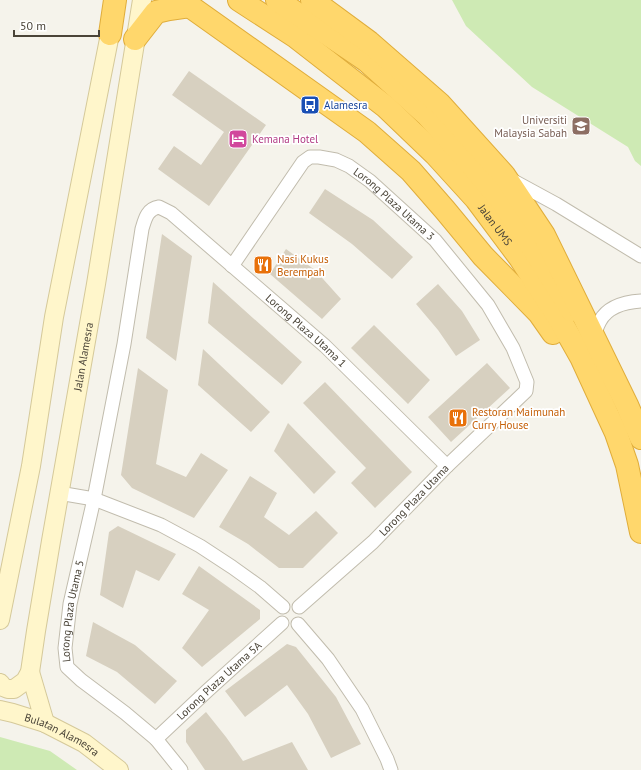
<svg xmlns="http://www.w3.org/2000/svg" width="641" height="770" viewBox="0 0 641 770" font-family="'PT Sans',sans-serif">
<style>
.green{fill:#ceeab4}
.building{fill:#d7d0c0}
.lines{fill:none;stroke-linecap:round;stroke-linejoin:round}
.street-casing{stroke:#c1bcad;stroke-width:15}
.secondary-casing{stroke:#d5c99a;stroke-width:20}
.highway-casing{stroke:#e0ad3b;stroke-width:24}
.street{stroke:#fff;stroke-width:13}
.secondary{stroke:#fff6cb;stroke-width:18}
.highway{stroke:#ffd76c;stroke-width:22}
.labels{text-anchor:middle;dominant-baseline:central;stroke-width:3.5;stroke-linejoin:round;paint-order:stroke}
.transit-label{font-size:11px;fill:#164399;stroke:#fff;text-anchor:start}
.education-label{font-size:11px;fill:#785e54;stroke:#fff;text-anchor:end}
.hotel-label{font-size:11px;fill:#b23c85;stroke:#fff;text-anchor:start}
.street-label{font-size:11px;fill:#4a4438;stroke:#fff}
.food-label{font-size:11px;fill:#c56008;stroke:#fff;text-anchor:start}
</style>
<rect width="100%" height="100%" fill="#f5f3eb"/>
<!-- green -->
<path class="green" d="M452,0H641V166L635,161L628,147L532,87L466,26Z
M0,737L50,751L77,770H0Z"/>
<!-- building -->
<path class="building" d="M189,71L266,125L209,206L158,169L174,146L201,165L224,132L172,95Z
M325,189L373,220L413,257L392,279L352,244L309,213Z
M162,234L192,256L176,361L146,338Z
M286,249L315,270L341,299L322,319L270,274Z
M213,282L302,362L282,385L208,323Z
M438,284L462,311L480,340L456,356L438,330L416,304Z
M374,325L430,380L408,404L351,348Z
M203,349L270,412L251,432L198,385Z
M487,363L510,388L451,442L428,417Z
M138,368L168,390L156,464L186,477L201,453L228,470L194,518L132,488L121,475Z
M325,382L412,472L375,508L351,483L366,468L303,403Z
M288,423L336,472L314,494L274,451Z
M250,476L277,493L264,517L289,535L316,511L338,533L303,568H279L248,544L219,527Z
M118,526L176,554L159,581L136,570L123,608L100,595L109,532Z
M199,566L260,610V619L202,667L182,648L209,610L182,594Z
M93,622L135,645L177,681L155,704L117,672L86,656Z
M287,644L296,647L336,697L361,744L331,758L308,714L287,685L245,717L225,691Z
M206,712L226,737L243,761L292,742L308,770H205L186,742V730Z"/>
<g class="lines">
<!-- street casing -->
<g class="street-casing">
<g id="street">
<path d="M510,179L556,204L641,256"/>
<path id="s1" d="M232,266L303,162L310,157H319L336,160L349,166L370,181L435,240L488,305L513,348L527,382L526,391L447,466L373,542L299,607"/>
<path d="M594,336C596,331 597,326 600,321C608,306 625,302 641,301"/>
<path d="M59,493L94,499L161,525L200,546L232,567L260,587L283,607"/>
<path d="M298,624L328,659L362,709L387,759L391,770"/>
<path id="s2" d="M156,739L207,691L282,623"/>
<path id="s3" d="M181,770L156,739L125,713L81,680L67,667L65,648L70,604L94,499L124,344L142,229C145,219 147,209 159,207L171,213L325,346L447,466"/>
</g>
</g>
<!-- secondary casing -->
<g class="secondary-casing">
<g id="secondary">
<path d="M0,620L31,466L54,317L110,34"/>
<path d="M30,672L45,723"/>
<path id="s4" d="M0,683L3,687L8,689H14L25,681L30,672L36,631L51,541L96,284L142,0"/>
<path id="s5" d="M0,710L13,713L45,723L84,743L119,770"/>
</g>
</g>
<!-- highway casing -->
<g class="highway-casing">
<g id="highway">
<path d="M181,0L367,132L411,171L445,210L483,256L539,313L553,333"/>
<path id="s6" d="M239,0L296,37L386,107L435,154L476,199L520,258L559,318L581,357L604,407L616,433L627,465L641,532"/>
<path d="M277,0L367,61L426,114L472,165L502,201L529,242L572,310"/>
<path d="M312,0L369,42L440,104L504,175L544,235L627,405L641,438"/>
<path d="M110,34L115,0"/>
<path d="M135,39L156,12L169,9L190,6"/>
</g>
</g>
<!-- street -->
<use href="#street" class="street"/>
<!-- secondary -->
<use href="#secondary" class="secondary"/>
<!-- highway -->
<use href="#highway" class="highway"/>
</g>
<!-- icons -->
<defs>
<g id="bus-square" transform="scale(1)"><rect x="-9" y="-9" width="18" height="18" rx="4" fill="#1a4fb4" stroke="#fff"/><path d="M-5-6H5V4H4V6H2V4H-2V6H-4V4H-5ZM-3.5-4V0h7V-4ZM-3.5 1.2v1.5H-2V1.2ZM2 1.2v1.5H3.5V1.2Z" fill="#fff"/></g>
<g id="university-square" transform="scale(1)"><rect x="-9" y="-9" width="18" height="18" rx="4" fill="#8d6e63" stroke="#fff"/><path d="M0-5L7-2L0 1L-7-2ZM-4 1L0 2.5L4 1V4Q0 6-4 4Z" fill="#fff"/></g>
<g id="hotel-square" transform="scale(1)"><rect x="-9" y="-9" width="18" height="18" rx="4" fill="#d1479c" stroke="#fff"/><path d="M-6-4.5h1.5V1H6V5H4.5V3h-9V5H-6ZM-4 0a1.8 1.8 0 1 1 3.6 0ZM.5 0V-2.5h3Q6-2.5 6 0Z" fill="#fff"/></g>
<g id="restaurant-square" transform="scale(1)"><rect x="-9" y="-9" width="18" height="18" rx="4" fill="#e8710a" stroke="#fff"/><path d="M-5-6h1v4h1v-4h1v4h1v-4h1v5L-1.5 .5V6h-2V.5L-5-1ZM5-6V6H3V1.5H1.5Q1.5-4 5-6Z" fill="#fff"/></g>
</defs>
<g fill-rule="evenodd">
<use href="#bus-square" x="310" y="105"/>
<use href="#university-square" x="581" y="126"/>
<use href="#hotel-square" x="238" y="139"/>
<use href="#restaurant-square" x="263" y="265"/>
<use href="#restaurant-square" x="458" y="418"/>
</g>
<g class="labels">
<!-- transit labels -->
<g class="transit-label">
<text x="324" y="105">Alamesra</text>
</g>
<!-- education labels -->
<g class="education-label">
<text x="567" y="120">Universiti<tspan x="567" dy="13">Malaysia Sabah</tspan></text>
</g>
<!-- hotel labels -->
<g class="hotel-label">
<text x="252" y="139">Kemana Hotel</text>
</g>
<!-- street labels -->
<g class="street-label">
<text stroke="none"><textPath href="#s1" startOffset="234">Lorong Plaza Utama 3</textPath></text>
<text stroke="none"><textPath href="#s6" startOffset="343">Jalan UMS</textPath></text>
<text stroke="none"><textPath href="#s3" startOffset="822">Lorong Plaza Utama 1</textPath></text>
<text stroke="none"><textPath href="#s4" startOffset="360">Jalan Alamesra</textPath></text>
<text transform="translate(414 500) rotate(-46)">Lorong Plaza Utama</text>
<text stroke="none"><textPath href="#s3" startOffset="211">Lorong Plaza Utama 5</textPath></text>
<text stroke="none"><textPath href="#s2" startOffset="86">Lorong Plaza Utama 5A</textPath></text>
<text stroke="none"><textPath href="#s5" startOffset="67">Bulatan Alamesra</textPath></text>
</g>
<!-- food labels -->
<g class="food-label">
<text x="277" y="259">Nasi Kukus<tspan x="277" dy="13">Berempah</tspan></text>
<text x="472" y="412">Restoran Maimunah<tspan x="472" dy="13">Curry House</tspan></text>
</g>
</g>
<!-- scale -->
<path d="M14 30v6h85v-6" fill="none" stroke="#4a4438" stroke-width="2"/>
<text x="20" y="30" font-size="12" fill="#4a4438" stroke="#ffffff" stroke-width="3" paint-order="stroke">50 m</text>
</svg>
